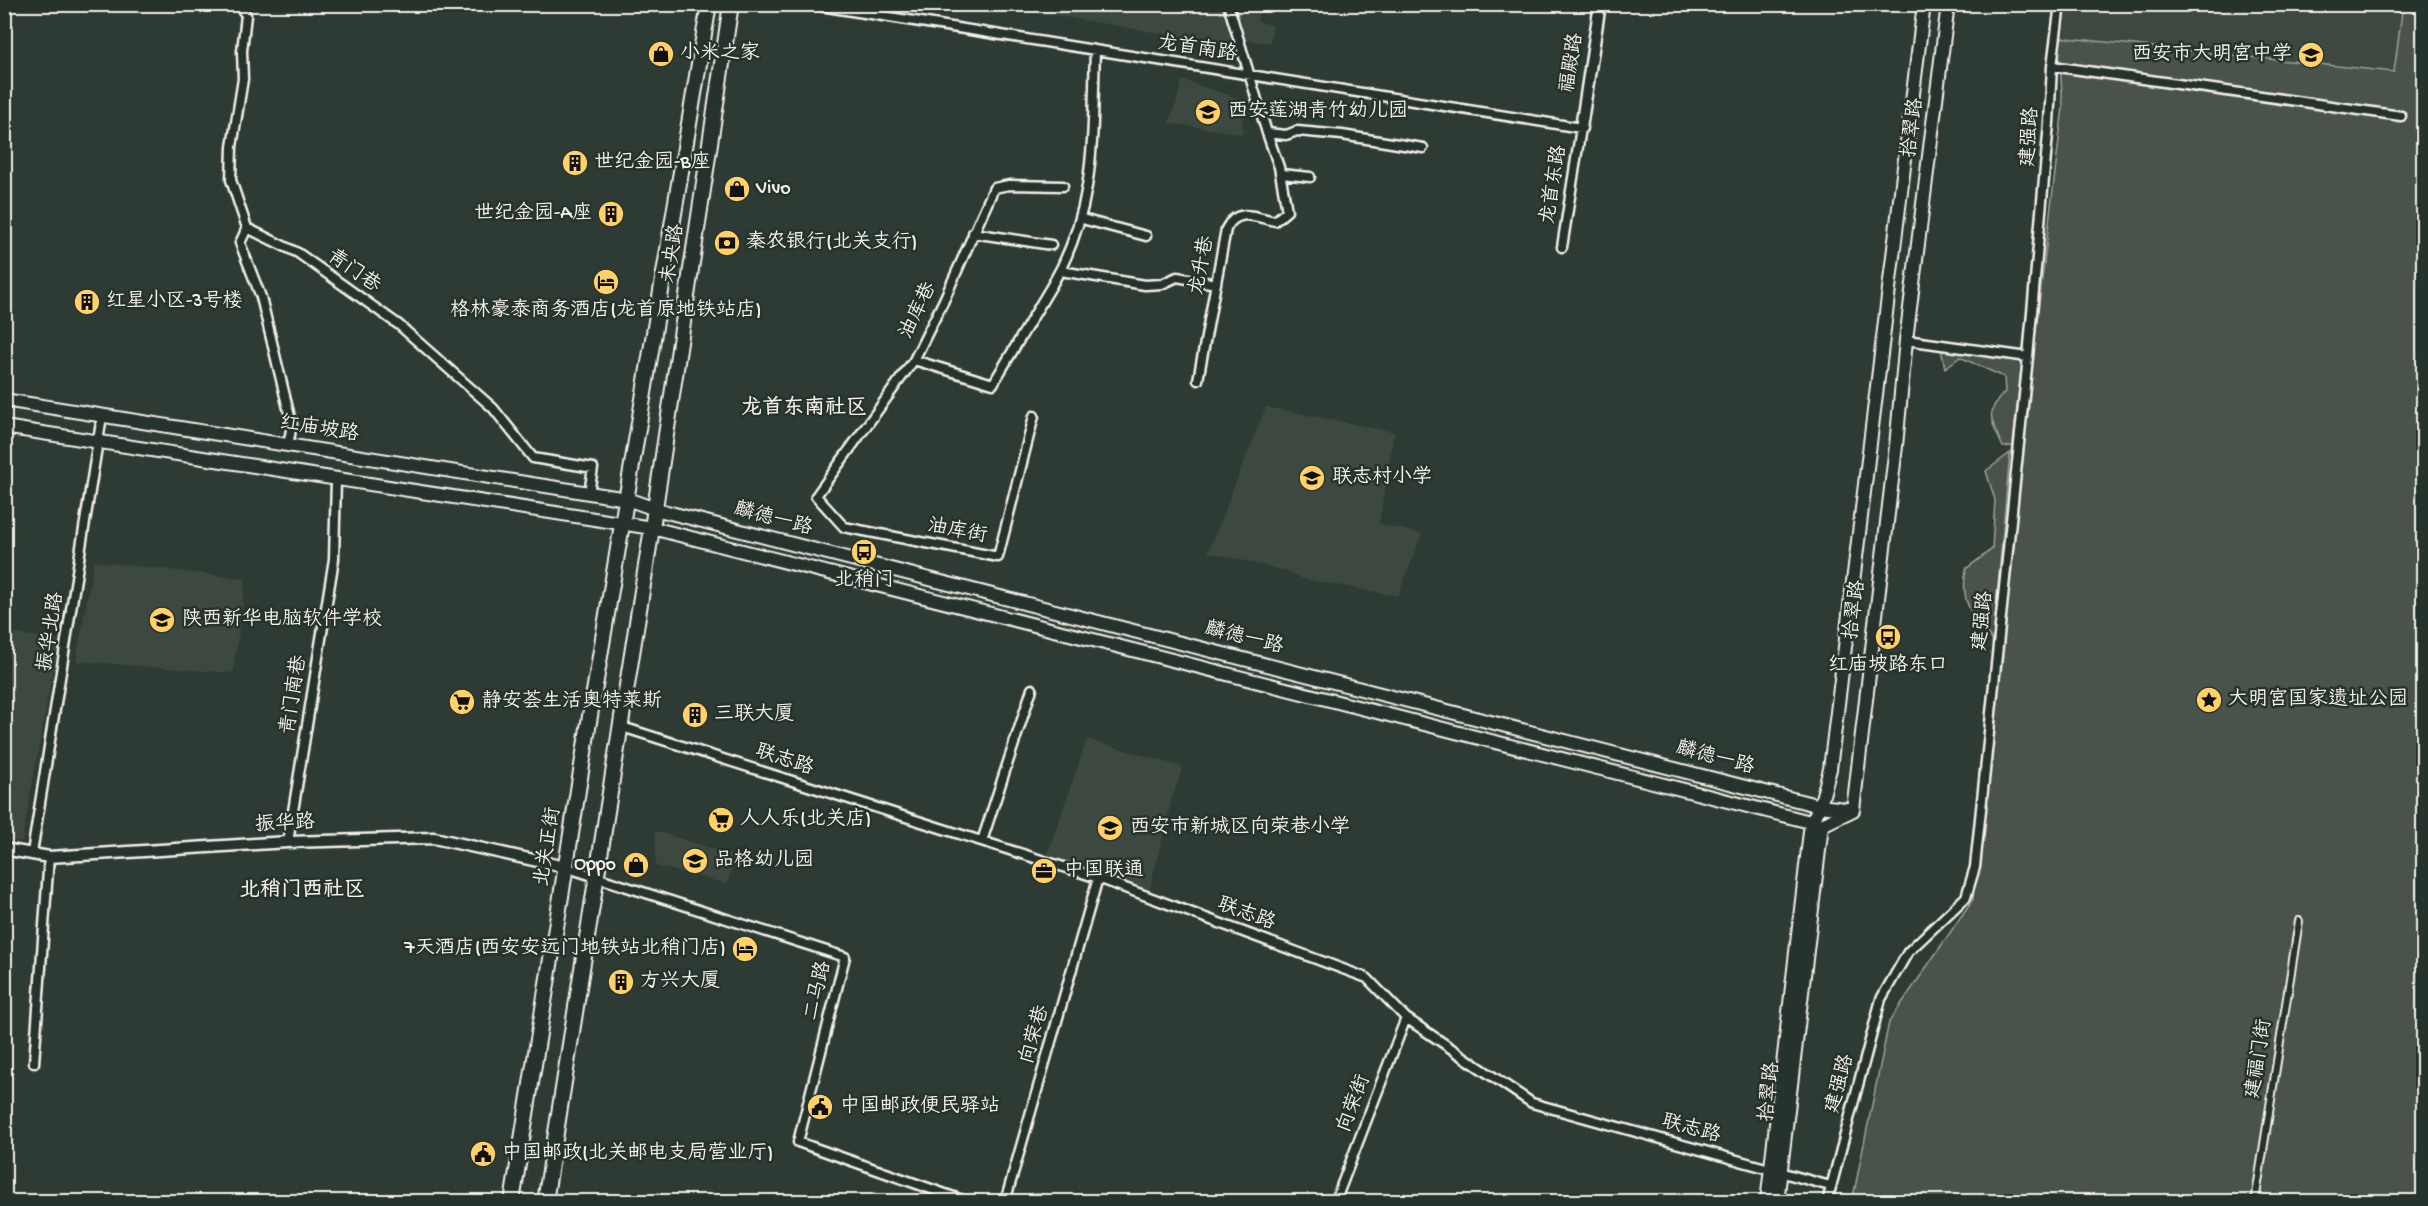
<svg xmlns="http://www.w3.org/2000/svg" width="2428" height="1206" viewBox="0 0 2428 1206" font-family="'Gochi Hand','LXGW WenKai TC',sans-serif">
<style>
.built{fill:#3c4841}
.green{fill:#48524c;stroke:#9ea29a;stroke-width:1.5}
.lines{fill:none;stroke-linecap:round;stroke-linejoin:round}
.pedestrian-casing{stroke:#f4f1e8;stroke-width:10}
.minor-casing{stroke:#f4f1e8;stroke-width:13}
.tertiary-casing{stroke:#f4f1e8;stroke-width:15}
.secondary-casing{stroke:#f4f1e8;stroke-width:16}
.primary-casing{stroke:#f4f1e8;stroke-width:18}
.pedestrian{stroke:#26332d;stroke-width:6}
.minor{stroke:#26332d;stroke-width:8}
.tertiary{stroke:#26332d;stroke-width:10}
.secondary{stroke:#26332d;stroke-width:12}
.primary{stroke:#26332d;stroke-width:14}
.labels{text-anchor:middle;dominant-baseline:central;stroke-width:5;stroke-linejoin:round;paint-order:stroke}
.street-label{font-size:20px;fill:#f4f1e8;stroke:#26332d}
.poi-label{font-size:20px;fill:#f4f1e8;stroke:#26332d;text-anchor:start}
.neighbourhood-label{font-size:21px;font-weight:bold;fill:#f4f1e8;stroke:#26332d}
</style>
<rect width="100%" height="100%" fill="#2e3b34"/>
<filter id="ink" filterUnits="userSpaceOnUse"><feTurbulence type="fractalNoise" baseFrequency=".0167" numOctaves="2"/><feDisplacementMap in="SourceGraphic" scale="12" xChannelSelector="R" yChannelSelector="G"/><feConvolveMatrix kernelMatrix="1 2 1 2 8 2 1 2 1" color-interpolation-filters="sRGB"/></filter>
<g filter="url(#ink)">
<!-- built -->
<path class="built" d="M994,5H1223L1236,46Z
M1235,5H1258L1257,21L1273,26L1270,43L1240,39L1233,14Z
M2063,5H2403L2394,72L2058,37Z
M1182,80L1241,99L1243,134L1169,123L1177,101Z
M1266,407L1394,432L1379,524L1422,534L1398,596L1303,579L1286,571L1208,552Z
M94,561L246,579L233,673L76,661Z
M4,632L58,640L22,842L5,839Z
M1087,739L1183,767L1172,798L1149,892L1046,858Z
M655,831L736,856L727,884L656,866Z"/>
<!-- green -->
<path class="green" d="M2403,5H2423V1201L1852,1202L1889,1022L1973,899L2015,501L2063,107L2058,37L2394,72Z
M1941,349L2022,360L2013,446L2003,447C1992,422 1983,413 2005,392L2004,377L1960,357L1945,368Z
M2010,453L1993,641C1972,613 1960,606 1966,569L1992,549L1995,500L1986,471Z"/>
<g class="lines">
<!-- pedestrian casing -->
<g class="pedestrian-casing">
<path id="pedestrian" d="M2255,1202L2299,921"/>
</g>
<!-- minor casing -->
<g class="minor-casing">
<path id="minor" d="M238,4L246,15L242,51L243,79L232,147L231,180L247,228L298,253L399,325L493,408L533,458L593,468L589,493
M808,4L1581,128L1562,247
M2052,66L2401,116
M1267,133L1286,135L1297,131L1342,135L1423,148
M1281,174L1310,177
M1082,219L1146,236
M247,228L240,243L261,297L292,425L288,445
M973,233L1051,245
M1061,271L1145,285L1162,284L1177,277L1216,284
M1906,340L2028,357
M914,360L993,384L1052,285C1097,208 1092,136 1095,50
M1198,380L1226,229C1237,207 1255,217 1275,221L1287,211L1279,167L1267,133L1228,4
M1034,416L998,557L844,527L816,496L914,360L944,300L994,188L1009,185L1063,186
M619,726L1098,878L1367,978L1406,1018L1532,1103L1830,1186
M982,841L1032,689
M288,842L334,559L336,480
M32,853L102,416
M565,867L845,957L798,1142L968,1202
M34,1063L49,857
M1005,1202L1098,878
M1335,1202L1406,1018
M1827,1202L1881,999L1908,952L1966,897L1975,867L2028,357L2049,123L2052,66L2060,4"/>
</g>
<!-- tertiary casing -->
<g class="tertiary-casing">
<path id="tertiary" d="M1581,128L1600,4
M4,849L49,857L288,842L434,838L565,867"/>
</g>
<!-- secondary casing -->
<g class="secondary-casing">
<path id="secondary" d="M4,400L627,499L655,509L1820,806L1853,810
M4,427L652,528L1822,825
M1767,1202L1811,823L1820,806L1830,769L1924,4
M1777,1202L1822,825L1853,810L1896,446L1906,340L1948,4"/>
</g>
<!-- primary casing -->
<g class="primary-casing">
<path id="primary" d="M512,1202L588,728L709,4
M545,1202L652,528L731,4"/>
</g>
<!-- pedestrian -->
<use href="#pedestrian" class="pedestrian"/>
<!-- minor -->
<use href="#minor" class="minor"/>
<!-- tertiary -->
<use href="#tertiary" class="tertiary"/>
<!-- secondary -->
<use href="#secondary" class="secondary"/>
<!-- primary -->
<use href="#primary" class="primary"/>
</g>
</g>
<!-- icons -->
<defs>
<g id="shop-disc" transform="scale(1.35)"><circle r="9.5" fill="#ffd166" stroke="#26332d"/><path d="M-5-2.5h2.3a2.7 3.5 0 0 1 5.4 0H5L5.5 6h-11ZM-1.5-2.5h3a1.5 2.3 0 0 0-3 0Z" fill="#111"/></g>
<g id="school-disc" transform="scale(1.35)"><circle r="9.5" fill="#ffd166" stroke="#26332d"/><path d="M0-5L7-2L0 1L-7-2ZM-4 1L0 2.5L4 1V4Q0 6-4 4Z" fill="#111"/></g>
<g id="building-disc" transform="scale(1.35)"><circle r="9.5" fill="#ffd166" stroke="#26332d"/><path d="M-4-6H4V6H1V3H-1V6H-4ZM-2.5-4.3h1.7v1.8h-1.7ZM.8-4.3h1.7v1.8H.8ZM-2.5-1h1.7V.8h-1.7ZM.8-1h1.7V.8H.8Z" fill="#111"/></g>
<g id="bank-disc" transform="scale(1.35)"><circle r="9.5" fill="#ffd166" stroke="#26332d"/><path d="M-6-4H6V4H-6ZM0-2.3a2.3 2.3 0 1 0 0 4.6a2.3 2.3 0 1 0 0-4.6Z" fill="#111"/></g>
<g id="hotel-disc" transform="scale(1.35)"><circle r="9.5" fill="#ffd166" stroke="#26332d"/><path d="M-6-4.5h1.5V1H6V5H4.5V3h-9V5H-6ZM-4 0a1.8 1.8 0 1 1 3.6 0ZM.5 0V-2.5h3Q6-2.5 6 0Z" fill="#111"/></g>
<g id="bus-disc" transform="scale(1.35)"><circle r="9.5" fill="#ffd166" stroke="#26332d"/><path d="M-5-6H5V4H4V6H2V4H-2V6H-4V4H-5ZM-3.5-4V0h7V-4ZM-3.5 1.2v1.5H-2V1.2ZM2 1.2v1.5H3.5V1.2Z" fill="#111"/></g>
<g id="university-disc" transform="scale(1.35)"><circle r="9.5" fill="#ffd166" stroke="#26332d"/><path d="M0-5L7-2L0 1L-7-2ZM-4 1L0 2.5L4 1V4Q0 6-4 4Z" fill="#111"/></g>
<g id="sight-disc" transform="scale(1.35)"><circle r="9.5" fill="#ffd166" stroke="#26332d"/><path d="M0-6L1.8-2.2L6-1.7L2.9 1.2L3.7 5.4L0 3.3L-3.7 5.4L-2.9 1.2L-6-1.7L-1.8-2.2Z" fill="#111"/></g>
<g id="supermarket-disc" transform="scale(1.35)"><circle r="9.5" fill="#ffd166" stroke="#26332d"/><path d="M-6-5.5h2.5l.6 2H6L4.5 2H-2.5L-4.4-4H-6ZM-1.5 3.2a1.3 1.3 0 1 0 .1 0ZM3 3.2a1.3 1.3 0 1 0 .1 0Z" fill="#111"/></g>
<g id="office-disc" transform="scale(1.35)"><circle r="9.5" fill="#ffd166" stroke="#26332d"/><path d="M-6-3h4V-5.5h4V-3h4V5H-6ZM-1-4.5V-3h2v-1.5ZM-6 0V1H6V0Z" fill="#111"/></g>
<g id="civic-disc" transform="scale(1.35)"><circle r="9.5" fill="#ffd166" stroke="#26332d"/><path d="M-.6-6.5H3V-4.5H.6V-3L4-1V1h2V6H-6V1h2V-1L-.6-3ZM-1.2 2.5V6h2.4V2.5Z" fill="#111"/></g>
</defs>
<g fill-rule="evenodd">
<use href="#shop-disc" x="661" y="54"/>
<use href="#school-disc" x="2311" y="55"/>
<use href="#school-disc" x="1208" y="112"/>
<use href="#building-disc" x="575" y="163"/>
<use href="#shop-disc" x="737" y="189"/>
<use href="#building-disc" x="611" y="214"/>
<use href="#bank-disc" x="727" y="243"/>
<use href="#hotel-disc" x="606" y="282"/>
<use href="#building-disc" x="87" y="302"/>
<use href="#school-disc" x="1312" y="478"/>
<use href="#bus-disc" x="864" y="552"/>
<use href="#university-disc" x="162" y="620"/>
<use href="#bus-disc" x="1888" y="637"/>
<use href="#sight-disc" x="2209" y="700"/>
<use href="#supermarket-disc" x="462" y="702"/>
<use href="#building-disc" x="695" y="715"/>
<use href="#supermarket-disc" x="721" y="820"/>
<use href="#school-disc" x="1110" y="828"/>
<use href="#school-disc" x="695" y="861"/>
<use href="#shop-disc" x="636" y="865"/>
<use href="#office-disc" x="1044" y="871"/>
<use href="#hotel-disc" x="745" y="949"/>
<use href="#building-disc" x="621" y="982"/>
<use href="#civic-disc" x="820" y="1107"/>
<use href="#civic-disc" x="483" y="1154"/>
</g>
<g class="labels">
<!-- street labels -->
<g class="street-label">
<text transform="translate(1197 50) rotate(9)">龙首南路</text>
<text transform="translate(1573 63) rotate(-81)">福殿路</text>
<text transform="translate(1914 128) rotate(-83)">拾翠路</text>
<text transform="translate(2031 137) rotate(-86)">建强路</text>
<text transform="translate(1555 185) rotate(-81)">龙首东路</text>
<text transform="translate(674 254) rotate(-81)">未央路</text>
<text transform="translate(1203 266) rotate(-79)">龙升巷</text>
<text transform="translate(353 272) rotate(35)">青门巷</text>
<text transform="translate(919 311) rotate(-64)">油库巷</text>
<text transform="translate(319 430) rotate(9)">红庙坡路</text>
<text transform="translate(773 520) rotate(15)">麟德一路</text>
<text transform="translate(957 532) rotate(11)">油库街</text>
<text transform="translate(1856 610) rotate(-83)">拾翠路</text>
<text transform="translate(1984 621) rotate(-84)">建强路</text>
<text transform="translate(52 632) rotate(-81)">振华北路</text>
<text transform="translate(1244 639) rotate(14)">麟德一路</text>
<text transform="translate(295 695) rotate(-81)">青门南巷</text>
<text transform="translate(1715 759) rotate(15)">麟德一路</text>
<text transform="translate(784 761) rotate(18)">联志路</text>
<text transform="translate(285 825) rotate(-3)">振华路</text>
<text transform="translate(549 847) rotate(-81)">北关正街</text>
<text transform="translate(1246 915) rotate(20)">联志路</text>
<text transform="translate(819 991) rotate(-77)">二马路</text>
<text transform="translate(1036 1035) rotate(-74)">向荣巷</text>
<text transform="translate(2260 1059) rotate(-81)">建福门街</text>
<text transform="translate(1841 1084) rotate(-75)">建强路</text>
<text transform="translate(1771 1092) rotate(-84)">拾翠路</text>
<text transform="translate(1355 1104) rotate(-69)">向荣街</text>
<text transform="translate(1691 1130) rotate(15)">联志路</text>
</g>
<!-- poi labels -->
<g class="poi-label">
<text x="680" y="54">小米之家</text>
<text x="2292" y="55" text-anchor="end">西安市大明宫中学</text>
<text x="1228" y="112">西安莲湖青竹幼儿园</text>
<text x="594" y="163">世纪金园-B座</text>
<text x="756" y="189">Vivo</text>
<text x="592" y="214" text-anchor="end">世纪金园-A座</text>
<text x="746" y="243">秦农银行(北关支行)</text>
<text x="106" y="302">红星小区-3号楼</text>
<text x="606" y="311" text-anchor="middle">格林豪泰商务酒店(龙首原地铁站店)</text>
<text x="1332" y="478">联志村小学</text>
<text x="864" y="581" text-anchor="middle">北稍门</text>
<text x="182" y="620">陕西新华电脑软件学校</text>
<text x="1888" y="666" text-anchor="middle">红庙坡路东口</text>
<text x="2228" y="700">大明宫国家遗址公园</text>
<text x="482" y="702">静安荟生活奥特莱斯</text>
<text x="714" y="715">三联大厦</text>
<text x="740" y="820">人人乐(北关店)</text>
<text x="1130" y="828">西安市新城区向荣巷小学</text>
<text x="714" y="861">品格幼儿园</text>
<text x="616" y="865" text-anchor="end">Oppo</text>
<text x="1064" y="871">中国联通</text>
<text x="726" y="949" text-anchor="end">7天酒店(西安安远门地铁站北稍门店)</text>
<text x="640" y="982">方兴大厦</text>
<text x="840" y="1107">中国邮政便民驿站</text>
<text x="502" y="1154">中国邮政(北关邮电支局营业厅)</text>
</g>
<!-- neighbourhood labels -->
<g class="neighbourhood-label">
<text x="804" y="409">龙首东南社区</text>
<text x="302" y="891">北稍门西社区</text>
</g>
</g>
<!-- margin -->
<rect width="2428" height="1206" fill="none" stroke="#26332d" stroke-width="24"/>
<rect x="12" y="12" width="2404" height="1182" fill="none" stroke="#f4f1e8" stroke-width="2" filter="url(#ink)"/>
</svg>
